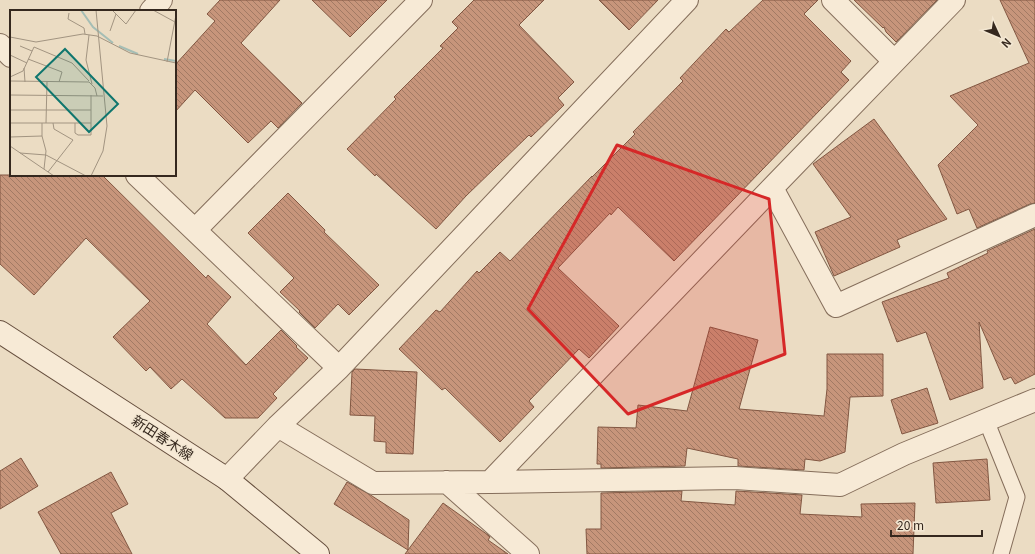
<svg xmlns="http://www.w3.org/2000/svg" width="1035" height="554" viewBox="0 0 1035 554" font-family="Georgia,'Noto Sans JP',serif">
<style>
.building{fill:url(#building-back-hatch);stroke:#825742}
.lines{fill:none;stroke-linecap:round;stroke-linejoin:round}
.lane-casing{stroke:#856e5b;stroke-width:17}
.street-casing{stroke:#856e5b;stroke-width:24}
.secondary-casing{stroke:#664f3e;stroke-width:24}
.lane{stroke:#f7ead6;stroke-width:15}
.street{stroke:#f7ead6;stroke-width:22}
.secondary{stroke:#f7ead6;stroke-width:22}
.marked{fill:#d62828;fill-opacity:0.2;stroke:#d62828;stroke-width:3;stroke-linejoin:round}
.labels{text-anchor:middle;dominant-baseline:central;stroke-width:3;stroke-linejoin:round;paint-order:stroke}
.street-label{font-size:14px;fill:#35281e;stroke:#f3e7d2}
.inset-river{fill:none;stroke:#a5beb5;stroke-width:2}
.inset-road{fill:none;stroke:#a29481;stroke-width:1}
.view{fill:#0f766e;fill-opacity:0.15;stroke:#0f766e;stroke-width:2}
.inset-edge{fill:none;stroke:#35281e;stroke-width:2}
</style>
<defs>
<pattern id="building-back-hatch" width="6" height="6" patternUnits="userSpaceOnUse"><rect width="6" height="6" fill="#c7957b"/><path d="M-1 5l2 2M0 0l6 6M5-1l2 2" fill="none" stroke="#a27a64"/></pattern>
</defs>
<rect width="100%" height="100%" fill="#ebdcc3"/>
<!-- building -->
<path class="building" d="M220,0H280L241,43L302,103L278,128L271,121L248,143L195,90L175,112V65L215,21L207,14Z
M312,0H387L350,37Z
M474,0H544L519,25L574,82L558,98L564,105L531,137L529,135L466,196L436,229L376,174L375,176L347,149L396,99L394,97L443,48L440,46L458,28L452,22Z
M599,0H658L629,30Z
M763,0H818L804,14L851,61L841,72L849,80L674,261L618,207L611,215L610,213L558,268L619,326L589,358L579,349L529,401L534,407L500,442L445,388L442,390L399,349L436,310L440,312L477,271L479,273L500,252L510,261L592,176V177L635,134L633,132L683,81L680,78L726,29L729,32Z
M854,0H937L896,42L886,32L884,27L883,28Z
M1000,0H1035V203L1030,204L977,228L969,209L957,214L938,165L978,125L950,96L1029,63Z
M874,119L947,219L897,240L900,247L834,276L815,232L851,217L813,164Z
M0,175H102L206,278L208,275L231,297L207,324L246,365L281,330L297,346L296,347L308,358L273,394L277,398L258,418H225L182,379L171,389L150,367L146,371L113,337L150,301L86,238L34,295L0,264Z
M288,193L325,230L324,232L379,285L349,315L338,304L315,328L299,312L300,311L280,292L294,278L248,233Z
M1035,229V374L1015,384L1011,377L1004,380L979,322L983,388L950,400L926,332L897,342L882,302L949,278L947,273L988,253L987,251Z
M710,327L758,340L739,409L824,416L827,389V354H883V396L850,397L845,452L820,461L805,459L804,470L738,466V459L687,448L685,466L601,468V464H597L598,427L636,428L638,405L687,411Z
M355,369L417,372L413,454L386,453V442L374,441L375,416L350,415L352,372Z
M927,388L938,423L902,434L891,400Z
M21,458L38,486L0,509V471Z
M987,459L990,500L936,503L933,463Z
M111,472L128,504L111,513L132,554H61L38,512Z
M347,482L369,494L409,520L408,550L334,504Z
M682,491L681,501L735,505L736,491L802,495L800,514L862,517L861,504L915,503L913,554H587L586,529H601V493Z
M443,503L488,535L490,537L488,540L508,554H405Z"/>
<g class="lines">
<!-- lane casing -->
<g class="lane-casing">
<path id="lane" d="M986,420L1017,497L1001,554"/>
</g>
<!-- street casing -->
<g class="street-casing">
<path id="street" d="M833,0L894,61
M151,11L161,0
M0,45L11,56
M137,175L339,368
M772,188L836,306L1035,215
M195,230L421,0
M278,426L373,483L490,482L772,188L954,0
M227,479L278,426L339,368L687,0
M447,482L528,554
M490,482L735,478L840,485L904,454L1035,400"/>
</g>
<!-- secondary casing -->
<g class="secondary-casing">
<path id="secondary" d="M0,332L227,479L318,554"/>
</g>
<!-- lane -->
<use href="#lane" class="lane"/>
<!-- street -->
<use href="#street" class="street"/>
<!-- secondary -->
<use href="#secondary" class="secondary"/>
</g>
<!-- marked area -->
<path class="marked" d="M617,145L769,199L785,354L628,414L528,309Z"/>
<g class="labels">
<!-- street labels -->
<g class="street-label">
<text transform="translate(163 437) rotate(33)">新田春木線</text>
</g>
</g>
<!-- overview -->
<g transform="translate(10 10)">
<rect width="166" height="166" fill="#ebdcc3"/>
<path class="inset-river" d="M71,0L83,17L103,33M109,36L128,44M154,49L166,51"/>
<path class="inset-road" d="M102,0L116,14L126,0M143,0L165,12M59,3L58,9L74,18L75,24M100,21L106,4M79,25L76,50L82,74M0,27L26,32L73,24L87,26L120,43L166,53M10,36L22,41M24,37L62,53L79,71M0,45L17,53M18,49L52,62L49,72M157,52L166,5M14,58L15,72M0,67L13,61L24,37M0,71L79,72L85,78L87,86M0,85L93,86M0,100H81M0,113H81M36,113L37,72M65,113V123L68,125H81V85M32,126L36,141L34,159M0,127L32,126V113M0,136L44,166M10,143L36,145L76,166M38,162L63,130L44,119L43,113M81,166L93,141L97,116L86,0"/>
<path class="view" d="M55,39L108,94L79,122L26,67Z"/>
<rect width="166" height="166" class="inset-edge"/>
</g>
<!-- north arrow -->
<g transform="translate(999 36) rotate(134)" stroke="#f3e7d2" stroke-width="3" paint-order="stroke">
<path d="M0-3L7 15L0 10L-7 15Z" fill="#35281e"/>
<text y="-6" font-size="11" font-weight="bold" text-anchor="middle" fill="#35281e">N</text>
</g>
<!-- scale -->
<path d="M891 530v6h91v-6" fill="none" stroke="#35281e" stroke-width="2"/>
<text x="897" y="530" font-size="12" fill="#35281e" stroke="#f3e7d2" stroke-width="3" paint-order="stroke">20 m</text>
</svg>
